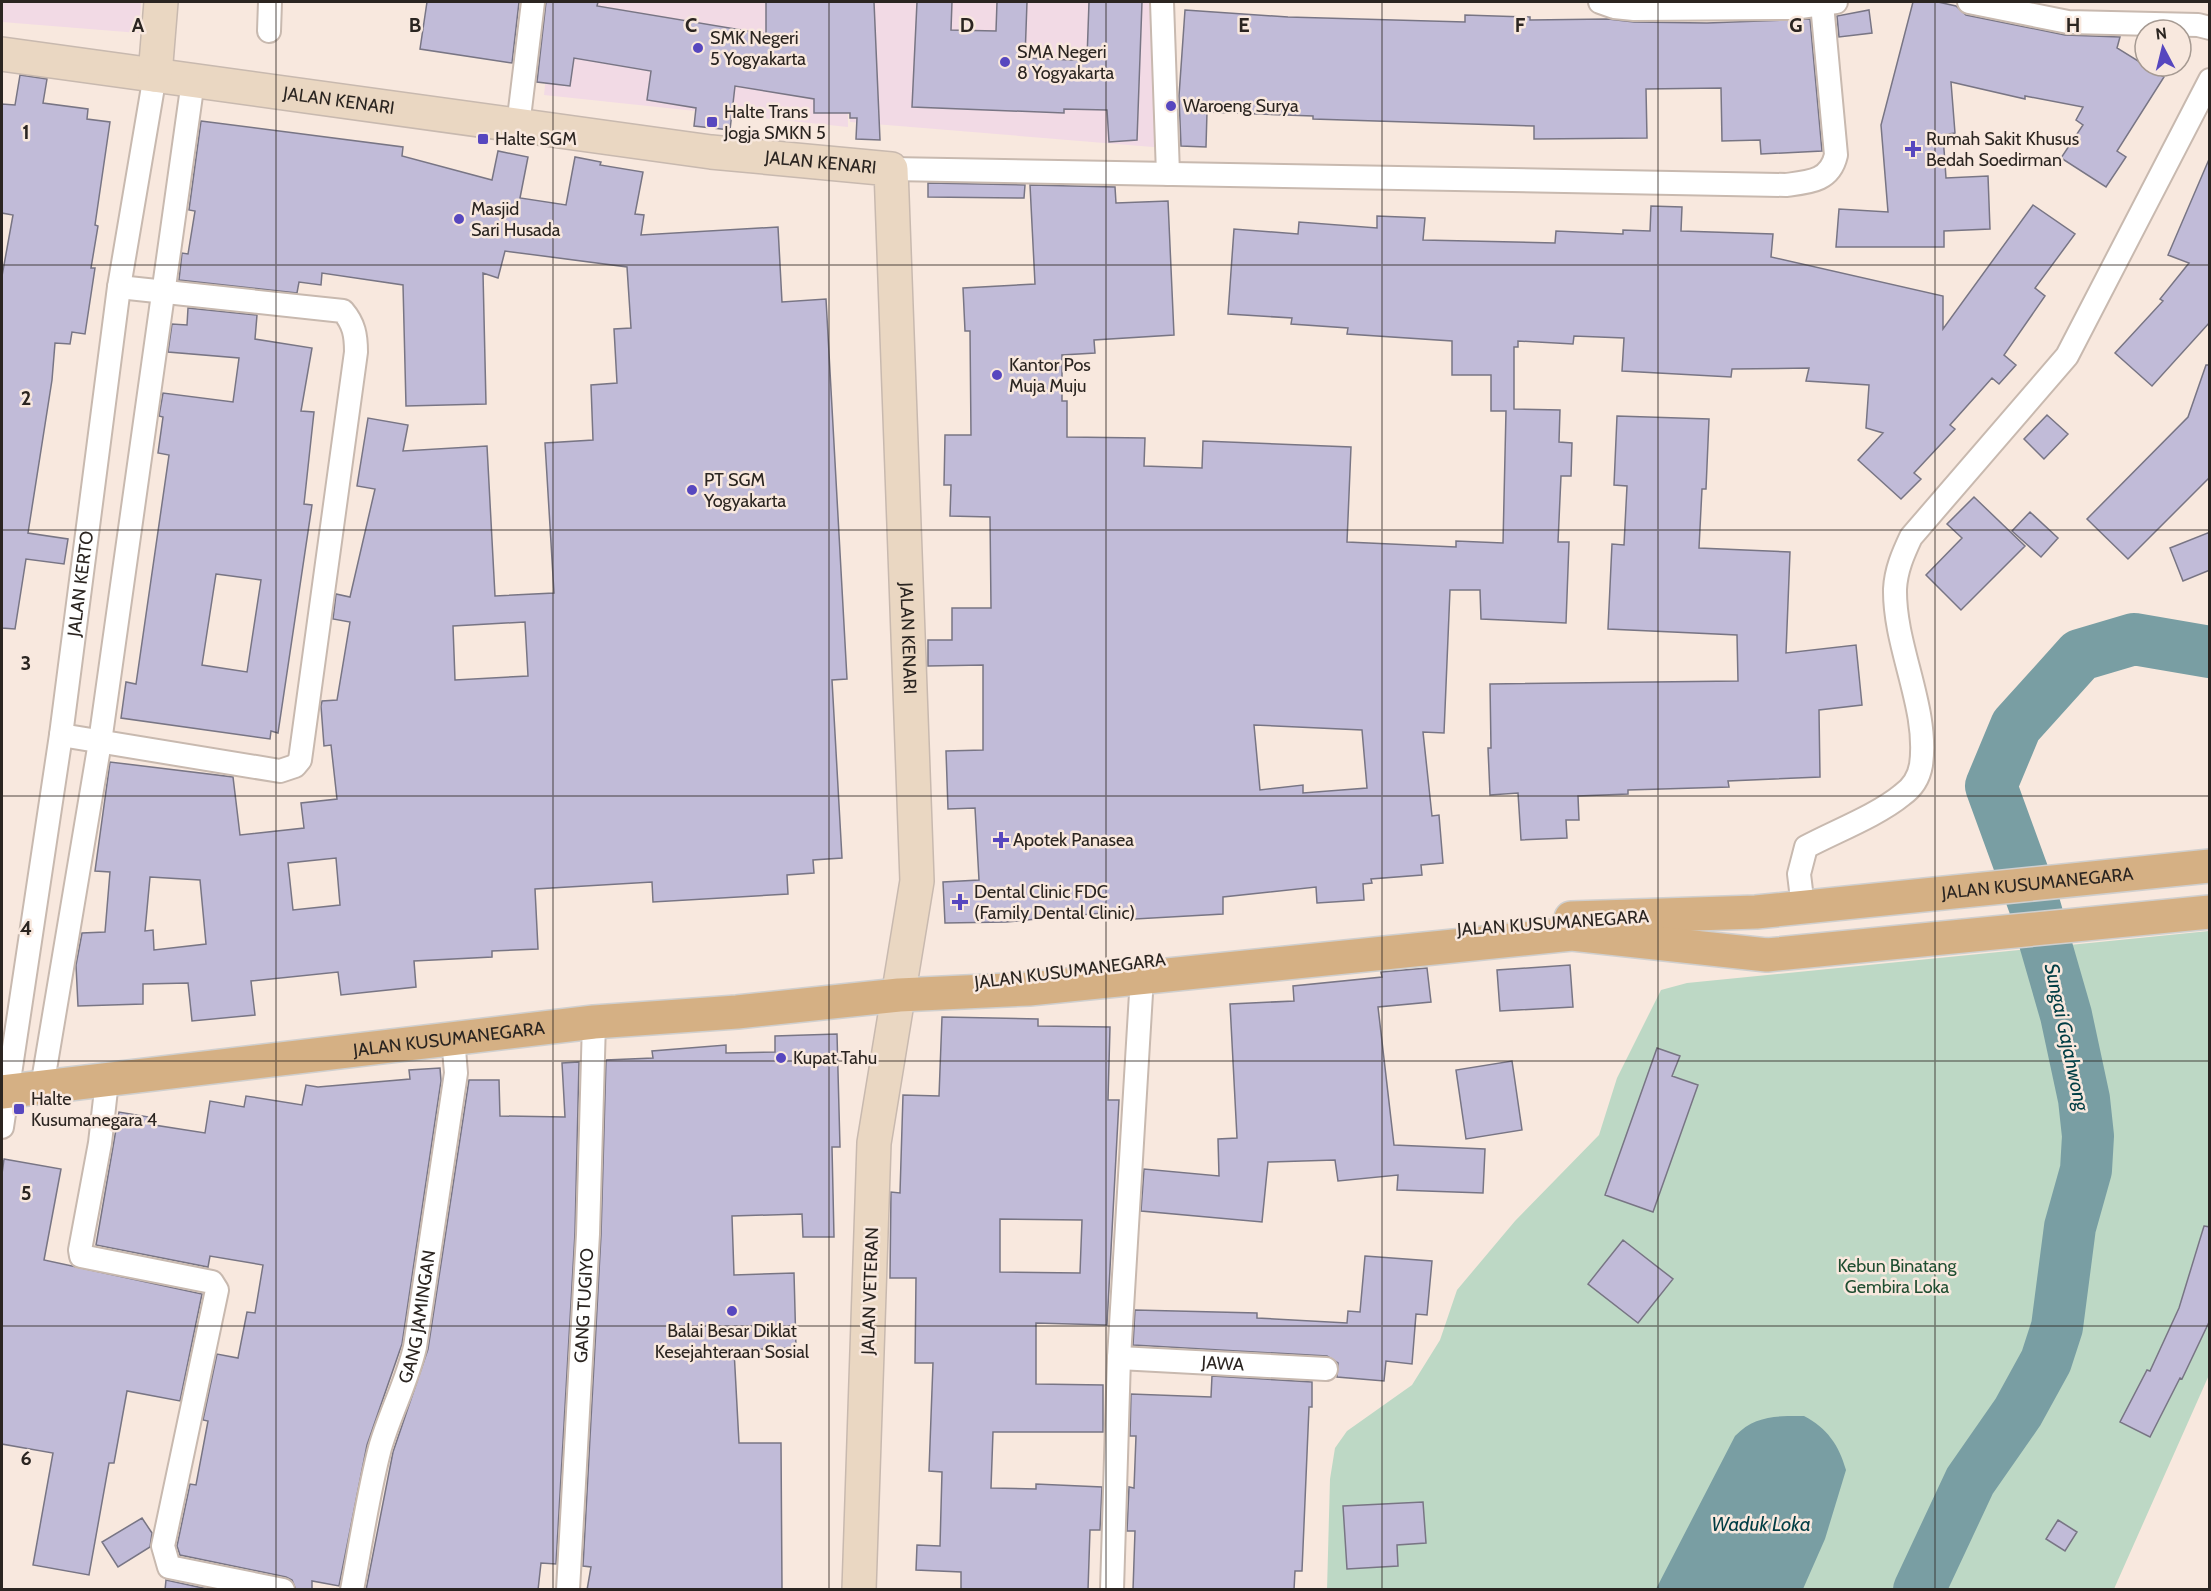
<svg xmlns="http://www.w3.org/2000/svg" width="2211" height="1591" viewBox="0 0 2211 1591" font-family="Cabin,sans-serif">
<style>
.education{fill:#f2dae5}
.green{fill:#bdd8c5}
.water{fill:#799ea3}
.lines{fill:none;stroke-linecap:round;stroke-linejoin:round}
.river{stroke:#799ea3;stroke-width:52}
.building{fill:#c1bbd8;stroke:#787584;stroke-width:1.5;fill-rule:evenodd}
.street-casing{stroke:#c8b9af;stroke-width:26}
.secondary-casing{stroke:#c8b9af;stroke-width:36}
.primary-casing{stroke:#d0cfce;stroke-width:36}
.street{stroke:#fff;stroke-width:22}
.secondary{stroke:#ead7c2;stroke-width:33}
.primary{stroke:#d5b084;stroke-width:33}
.grid{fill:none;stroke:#2b2521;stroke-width:1.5;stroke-opacity:0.55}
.poi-dot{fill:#5747bf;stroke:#f8e8de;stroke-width:2}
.labels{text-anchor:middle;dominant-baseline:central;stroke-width:5;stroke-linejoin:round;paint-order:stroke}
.poi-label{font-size:18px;fill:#2b2521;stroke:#f8e8de;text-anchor:start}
.street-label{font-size:18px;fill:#2b2521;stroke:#f8e8de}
.park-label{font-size:18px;fill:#1f4e31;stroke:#f8e8de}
.water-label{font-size:20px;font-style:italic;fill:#003d44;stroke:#f8e8de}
.grid-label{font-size:20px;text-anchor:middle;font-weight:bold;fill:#2b2521;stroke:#f8e8de;stroke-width:5;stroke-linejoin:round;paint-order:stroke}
</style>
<rect width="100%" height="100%" fill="#f8e8de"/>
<!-- education -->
<path class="education" d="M2,2H141L139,33L2,22Z
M554,2H846L848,127L544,95Z
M848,2H1158L1165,148L850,122Z"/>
<!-- green -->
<path class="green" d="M2209,931V1375L2114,1589L1327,1590L1330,1479L1335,1448L1347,1431L1412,1385L1440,1340L1457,1290L1515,1221L1599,1135L1617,1078L1661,990L1687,983Z"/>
<!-- water -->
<path class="water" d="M1804,1416C1827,1428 1839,1445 1846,1470L1825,1539L1803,1589H1656L1735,1436C1755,1415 1777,1416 1804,1416Z"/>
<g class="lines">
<!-- river -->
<path class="river" d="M1919,1590L1970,1481L2018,1412L2046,1361L2057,1327L2070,1227L2086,1170L2088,1136L2084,1099L2066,1015L2034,904L1991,786L2016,726L2080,655L2134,639L2210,652"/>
</g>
<!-- building -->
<path class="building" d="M427,2H519L512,63L420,49Z
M546,2H598L597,6L766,34V2H874L880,140L856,139L857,118H850V113H814V99L735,86L730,130L694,126L696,108L647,100L651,71L574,58L570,86L537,82Z
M917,2H952L951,30L996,31L997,2H1027L1025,58L1071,60L1087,59L1089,2H1142L1137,140L1109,142L1107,110L1064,109V113L912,107Z
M1913,2H1938L1956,6L1966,15L2065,35L2120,37L2117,48L2164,77L2117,151L2126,157L2106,187L2061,158L2083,125L2076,120L2083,107L2025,96V99L1951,82L1955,133L1943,135L1946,178L1988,176L1990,229L1944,231V247H1836L1839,209L1888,212L1881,125Z
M1185,10L1288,17L1465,22V15L1530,17V20L1608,19L1634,22L1707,23L1810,19L1822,151L1761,154L1760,140L1722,141L1721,88L1646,89L1647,138L1534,139V126L1313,119V116L1207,112L1206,147L1181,146L1179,96Z
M1869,10L1872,33L1839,37L1837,16Z
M20,75L47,79L43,103L88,109L87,119L110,122L95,225L98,226L91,268H95L85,334L72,332L70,344L55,343L52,380L28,533L68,539L64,564L26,559L15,629L2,628V276L13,215L2,213V104L15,105Z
M201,121L403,147L402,156L492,180L498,151L528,157L520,198L566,205L575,157L601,162L600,165L643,172L635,214L644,215L641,235L778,227L782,302L826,299L847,679L832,680L842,858L813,860L814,873L787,875L788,894L653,902L652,882L535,889L538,949L492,951V957L414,961L416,987L341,995L338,972L251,981L255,1015L192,1021L188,983L143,984V1004L78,1006L76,965L82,933L105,932L110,872L95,871L110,762L233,777L240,835L304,828L301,803L337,799L331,745L324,746L321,706L322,701L337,700L350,622L333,619L336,594L350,597L375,489L357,486L368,418L408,425L403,451L487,446L495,596L554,593L545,443L593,440L591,385L617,383L614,329L631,328L627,267L505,251L498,278L483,273L486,404L406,406L403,285L322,273L321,285L299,282L297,293L179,280L182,253L188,254L195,211L189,210ZM525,622L528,676L455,680L453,626ZM336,858L340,905L293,910L288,863ZM150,877L200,880L206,944L154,950L153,930L145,931Z
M2210,157V322L2152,386L2115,353L2163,301L2160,299L2189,263L2168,255Z
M928,183L1025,185L1024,198L928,197Z
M1030,185L1115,187L1116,203L1168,201L1174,335L1094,340L1095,353L1062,355V401H1067V437L1145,438L1144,466L1202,468L1203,441L1351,447L1347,542L1456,547V541L1503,543L1506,411H1491V375H1452V341L1347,334L1348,328L1291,324L1292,318L1228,314L1234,229L1298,234L1299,222L1377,228V216L1425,218L1423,240L1555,243L1556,231L1623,234V230L1650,231L1651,206L1682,207L1681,231L1773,234L1771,257L1943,296V329L2033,205L2075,234L2035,288L2045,296L2004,355L2016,365L1999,384L1992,378L1950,425L1955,429L1914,473L1921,479L1901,499L1858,460L1883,433L1866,428L1869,385L1806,381L1809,368L1732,369L1731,377L1622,371L1624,338L1574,336L1573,344L1518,341V347H1514V409L1560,410L1559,442L1572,443L1571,476H1561L1558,542H1569L1566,623L1481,619L1480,590H1450L1444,733L1423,732L1432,816L1439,815L1443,863L1421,865L1422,875L1371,879L1372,883L1363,884L1364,900L1317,903L1316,887L1223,897V914L1135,919L1134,910L1006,922L945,923L943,882L979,880L975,808L948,809L946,751L983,750V665L928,666V640H952V608H991L990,517L950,516L951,485H944L945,435H971L970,331H965L963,288L1035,284ZM1254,725L1362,730L1367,788L1303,793V785L1260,790Z
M188,308L257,315L255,339L312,348L301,411L314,412L304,504L312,505L278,733L271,731L270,739L121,718L126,682L136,684L169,455L158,453L163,417L159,416L163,393L233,402L239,358L168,352L172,324L187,325ZM216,574L261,580L247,672L202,665Z
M2206,365H2210V477L2128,559L2087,519L2188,417Z
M2047,415L2068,434L2044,459L2024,439Z
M1617,416L1709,419L1706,489H1702L1699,548L1790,552L1786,653L1856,645L1862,705L1819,710L1820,777L1728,781L1729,787L1628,790V794L1578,796L1579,820H1566L1567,838L1521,840L1518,793L1490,795L1488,748H1491L1490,684L1738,681L1737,635L1608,629L1612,544L1624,545L1627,486L1614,485Z
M1974,497L2025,546L1961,610L1926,575L1962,538L1947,524Z
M2030,512L2058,538L2041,557L2012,531Z
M2210,532V570L2183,581L2170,548Z
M1570,965L1573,1007L1500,1011L1497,970Z
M1427,968L1431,1002L1378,1007L1394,1145L1485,1149L1483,1193L1397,1190L1398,1175L1338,1181L1335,1160L1268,1162L1262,1222L1141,1211L1144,1169L1219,1176L1218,1139L1237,1138L1230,1004L1294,1001L1293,986L1382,977L1381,972Z
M942,1017L1038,1019V1026L1110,1027L1108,1100H1119L1107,1325L1036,1323V1384L1103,1385V1432H993L991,1488L1036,1489V1484L1102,1487L1100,1530H1090L1088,1590H961V1572L916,1570L917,1545L940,1546L942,1472L929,1471L933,1363H915L916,1278H890L891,1192L900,1193L903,1095L939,1096ZM1000,1219L1082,1220L1080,1273L1000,1272Z
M837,1034L840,1147H832L834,1237H803L802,1214L732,1216L734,1275L794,1273L796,1348L734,1350L739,1443H781L782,1590H587L591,1567L583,1566L601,1235L606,1060L653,1058L652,1051L726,1045V1053L775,1052V1036Z
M1657,1048L1680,1056L1672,1076L1698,1085L1653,1212L1605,1195Z
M1512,1061L1522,1130L1466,1139L1456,1070Z
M579,1062L575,1233L556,1564L541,1563L538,1590H366L393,1452L428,1349L469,1080H499L500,1116L565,1117L562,1063Z
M440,1068L441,1081L402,1344L367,1445L339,1586L312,1581V1590H296L292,1580L286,1577L180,1555L177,1546L190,1484L196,1485L208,1421L203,1420L217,1354L238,1358L247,1312L255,1313L263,1265L210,1256L208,1267L96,1245L119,1112L149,1117L148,1124L205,1133L210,1101L244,1107L246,1096L302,1105L306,1085L318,1087L410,1079L409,1070Z
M4,1159L61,1169L44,1260L202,1294L180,1401L127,1391L114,1463H109L89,1575L33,1565L53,1453L2,1444V1174Z
M2204,1226L2210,1227V1320L2182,1379L2180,1378L2150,1437L2120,1422L2147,1370L2150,1371L2179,1308Z
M1623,1240L1673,1279L1638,1323L1588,1284Z
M1365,1256L1432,1261L1427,1315L1416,1314L1412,1364L1386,1361L1384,1381L1337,1377L1338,1363L1327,1356L1133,1345L1135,1310L1257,1313V1318L1347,1323L1348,1311L1360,1312Z
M1212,1376L1312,1382V1407H1309L1302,1571H1295L1294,1590H1133L1135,1531H1127L1129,1487L1134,1488L1136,1436H1130L1131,1394L1211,1397Z
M1423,1502L1426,1543L1397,1545L1398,1566L1347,1569L1343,1506Z
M142,1518L152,1533L150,1547L118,1567L102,1542Z
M2058,1520L2077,1532L2065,1551L2046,1539Z
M166,1580L212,1590H165Z"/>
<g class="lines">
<!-- street casing -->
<g class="street-casing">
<g id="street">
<path d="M1162,2L1168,174"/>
<path d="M1600,2L1614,7L1634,9L1793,8L1836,2"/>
<path d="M1969,2L2068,22L2198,25L2210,28"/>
<path d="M269,31L270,2"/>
<path d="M518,126L533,2"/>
<path d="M891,169L1786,185C1810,182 1830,181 1836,155L1822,4"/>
<path d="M61,735L280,771L295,766L300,760L356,352C356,335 354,324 343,311L119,287"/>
<path d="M1803,907L1799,874L1806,847C1834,832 1878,815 1902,795C1912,788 1919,777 1921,765C1929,708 1894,647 1895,589C1896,570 1903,554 1911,537L2067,356L2210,80"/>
<path d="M107,1081L100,1143L80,1250L81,1256L212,1282L217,1290L163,1546L169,1567L283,1590"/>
<path d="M42,1087L100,742L193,81"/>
<path id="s1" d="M2,1127L61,735L119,287L155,75"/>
<path id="s2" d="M1119,1358L1326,1369"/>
<path id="s3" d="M352,1590C361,1543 368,1494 380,1448C390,1413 407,1382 415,1347L456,1073L453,1038"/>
<path id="s4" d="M568,1590L588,1234L594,1022"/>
<path d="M1112,1590L1119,1358L1142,977"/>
</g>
</g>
<!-- secondary casing -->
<g class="secondary-casing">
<g id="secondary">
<path id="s5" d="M2,54L711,152L891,169L917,881L874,1143L859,1590"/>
<path d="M155,75L161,2"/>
</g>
</g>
<!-- primary casing -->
<g class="primary-casing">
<g id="primary">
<path id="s6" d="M1571,918L1756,912L2210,866"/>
<path id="s7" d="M2,1092L594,1022L737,1012L899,995L1029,989L1572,934L1767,955L2210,912"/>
</g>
</g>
<!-- street -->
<use href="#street" class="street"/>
<!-- secondary -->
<use href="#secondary" class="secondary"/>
<!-- primary -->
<use href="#primary" class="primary"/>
</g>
<!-- grid -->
<path class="grid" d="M276,2V1590M553,2V1590M829,2V1590M1106,2V1590M1382,2V1590M1658,2V1590M1935,2V1590M2,265H2210M2,530H2210M2,796H2210M2,1061H2210M2,1326H2210"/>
<!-- markers -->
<g class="poi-dot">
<circle cx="698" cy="48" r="6"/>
<circle cx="1005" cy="62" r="6"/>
<circle cx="1171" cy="106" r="6"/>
<rect x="706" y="116" width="12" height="12" rx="3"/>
<rect x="477" y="133" width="12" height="12" rx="3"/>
<path d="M1910 140h6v6h6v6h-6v6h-6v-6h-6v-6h6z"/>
<circle cx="459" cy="219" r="6"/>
<circle cx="997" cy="375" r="6"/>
<circle cx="692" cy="490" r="6"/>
<path d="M998 831h6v6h6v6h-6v6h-6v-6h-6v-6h6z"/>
<path d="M957 893h6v6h6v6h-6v6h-6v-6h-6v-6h6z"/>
<circle cx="781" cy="1058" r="6"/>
<rect x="13" y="1103" width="12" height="12" rx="3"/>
<circle cx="732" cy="1311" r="6"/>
</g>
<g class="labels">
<!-- poi labels -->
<g class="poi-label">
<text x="710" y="38">SMK Negeri<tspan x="710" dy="21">5 Yogyakarta</tspan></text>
<text x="1017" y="52">SMA Negeri<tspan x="1017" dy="21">8 Yogyakarta</tspan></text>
<text x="1183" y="106">Waroeng Surya</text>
<text x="724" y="112">Halte Trans<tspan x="724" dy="21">Jogja SMKN 5</tspan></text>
<text x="495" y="139">Halte SGM</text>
<text x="1926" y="139">Rumah Sakit Khusus<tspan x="1926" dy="21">Bedah Soedirman</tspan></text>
<text x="471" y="209">Masjid<tspan x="471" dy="21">Sari Husada</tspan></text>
<text x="1009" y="365">Kantor Pos<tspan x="1009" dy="21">Muja Muju</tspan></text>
<text x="704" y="480">PT SGM<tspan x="704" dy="21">Yogyakarta</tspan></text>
<text x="1013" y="840">Apotek Panasea</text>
<text x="974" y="892">Dental Clinic FDC<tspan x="974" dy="21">(Family Dental Clinic)</tspan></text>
<text x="793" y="1058">Kupat Tahu</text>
<text x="31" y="1099">Halte<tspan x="31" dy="21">Kusumanegara 4</tspan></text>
<text x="732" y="1331" text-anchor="middle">Balai Besar Diklat<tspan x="732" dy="21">Kesejahteraan Sosial</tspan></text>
</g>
<!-- street labels -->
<g class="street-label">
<text stroke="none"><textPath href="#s5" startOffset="340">JALAN KENARI</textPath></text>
<text stroke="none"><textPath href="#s5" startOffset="826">JALAN KENARI</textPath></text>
<text stroke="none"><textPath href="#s1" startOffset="549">JALAN KERTO</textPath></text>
<text stroke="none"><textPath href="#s5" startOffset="1366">JALAN KENARI</textPath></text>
<text stroke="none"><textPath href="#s6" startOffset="468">JALAN KUSUMANEGARA</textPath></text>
<text transform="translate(1553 923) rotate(-4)">JALAN KUSUMANEGARA</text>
<text transform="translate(1070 971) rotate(-7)">JALAN KUSUMANEGARA</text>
<text stroke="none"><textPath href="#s7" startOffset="450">JALAN KUSUMANEGARA</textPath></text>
<text transform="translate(870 1291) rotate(-88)">JALAN VETERAN</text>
<text stroke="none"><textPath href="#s4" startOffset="285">GANG TUGIYO</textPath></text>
<text stroke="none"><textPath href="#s3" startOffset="282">GANG JAMINGAN</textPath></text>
<text stroke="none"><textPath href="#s2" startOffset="104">JAWA</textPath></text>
</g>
<!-- park labels -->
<g class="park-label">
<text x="1897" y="1266">Kebun Binatang<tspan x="1897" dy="21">Gembira Loka</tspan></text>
</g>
<!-- water labels -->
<g class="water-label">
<text transform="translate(2067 1037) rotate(78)">Sungai Gajahwong</text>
<text x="1761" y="1524">Waduk Loka</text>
</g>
</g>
<g class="grid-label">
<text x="138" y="32">A</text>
<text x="415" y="32">B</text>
<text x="691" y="32">C</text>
<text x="967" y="32">D</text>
<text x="1244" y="32">E</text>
<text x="1520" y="32">F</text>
<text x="1796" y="32">G</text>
<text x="2073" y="32">H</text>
<text x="26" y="139">1</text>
<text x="26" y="405">2</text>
<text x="26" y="670">3</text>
<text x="26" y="935">4</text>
<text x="26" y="1200">5</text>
<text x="26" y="1465">6</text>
</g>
<!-- border -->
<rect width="2211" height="1591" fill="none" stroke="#2b2521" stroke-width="6"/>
<!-- north arrow -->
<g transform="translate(2163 48) rotate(353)"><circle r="28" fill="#f8e8de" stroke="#a69a92" stroke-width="1.5"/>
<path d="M0-4.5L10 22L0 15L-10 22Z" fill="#5747bf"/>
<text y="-9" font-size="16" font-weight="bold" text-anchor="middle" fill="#2b2521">N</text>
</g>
</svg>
